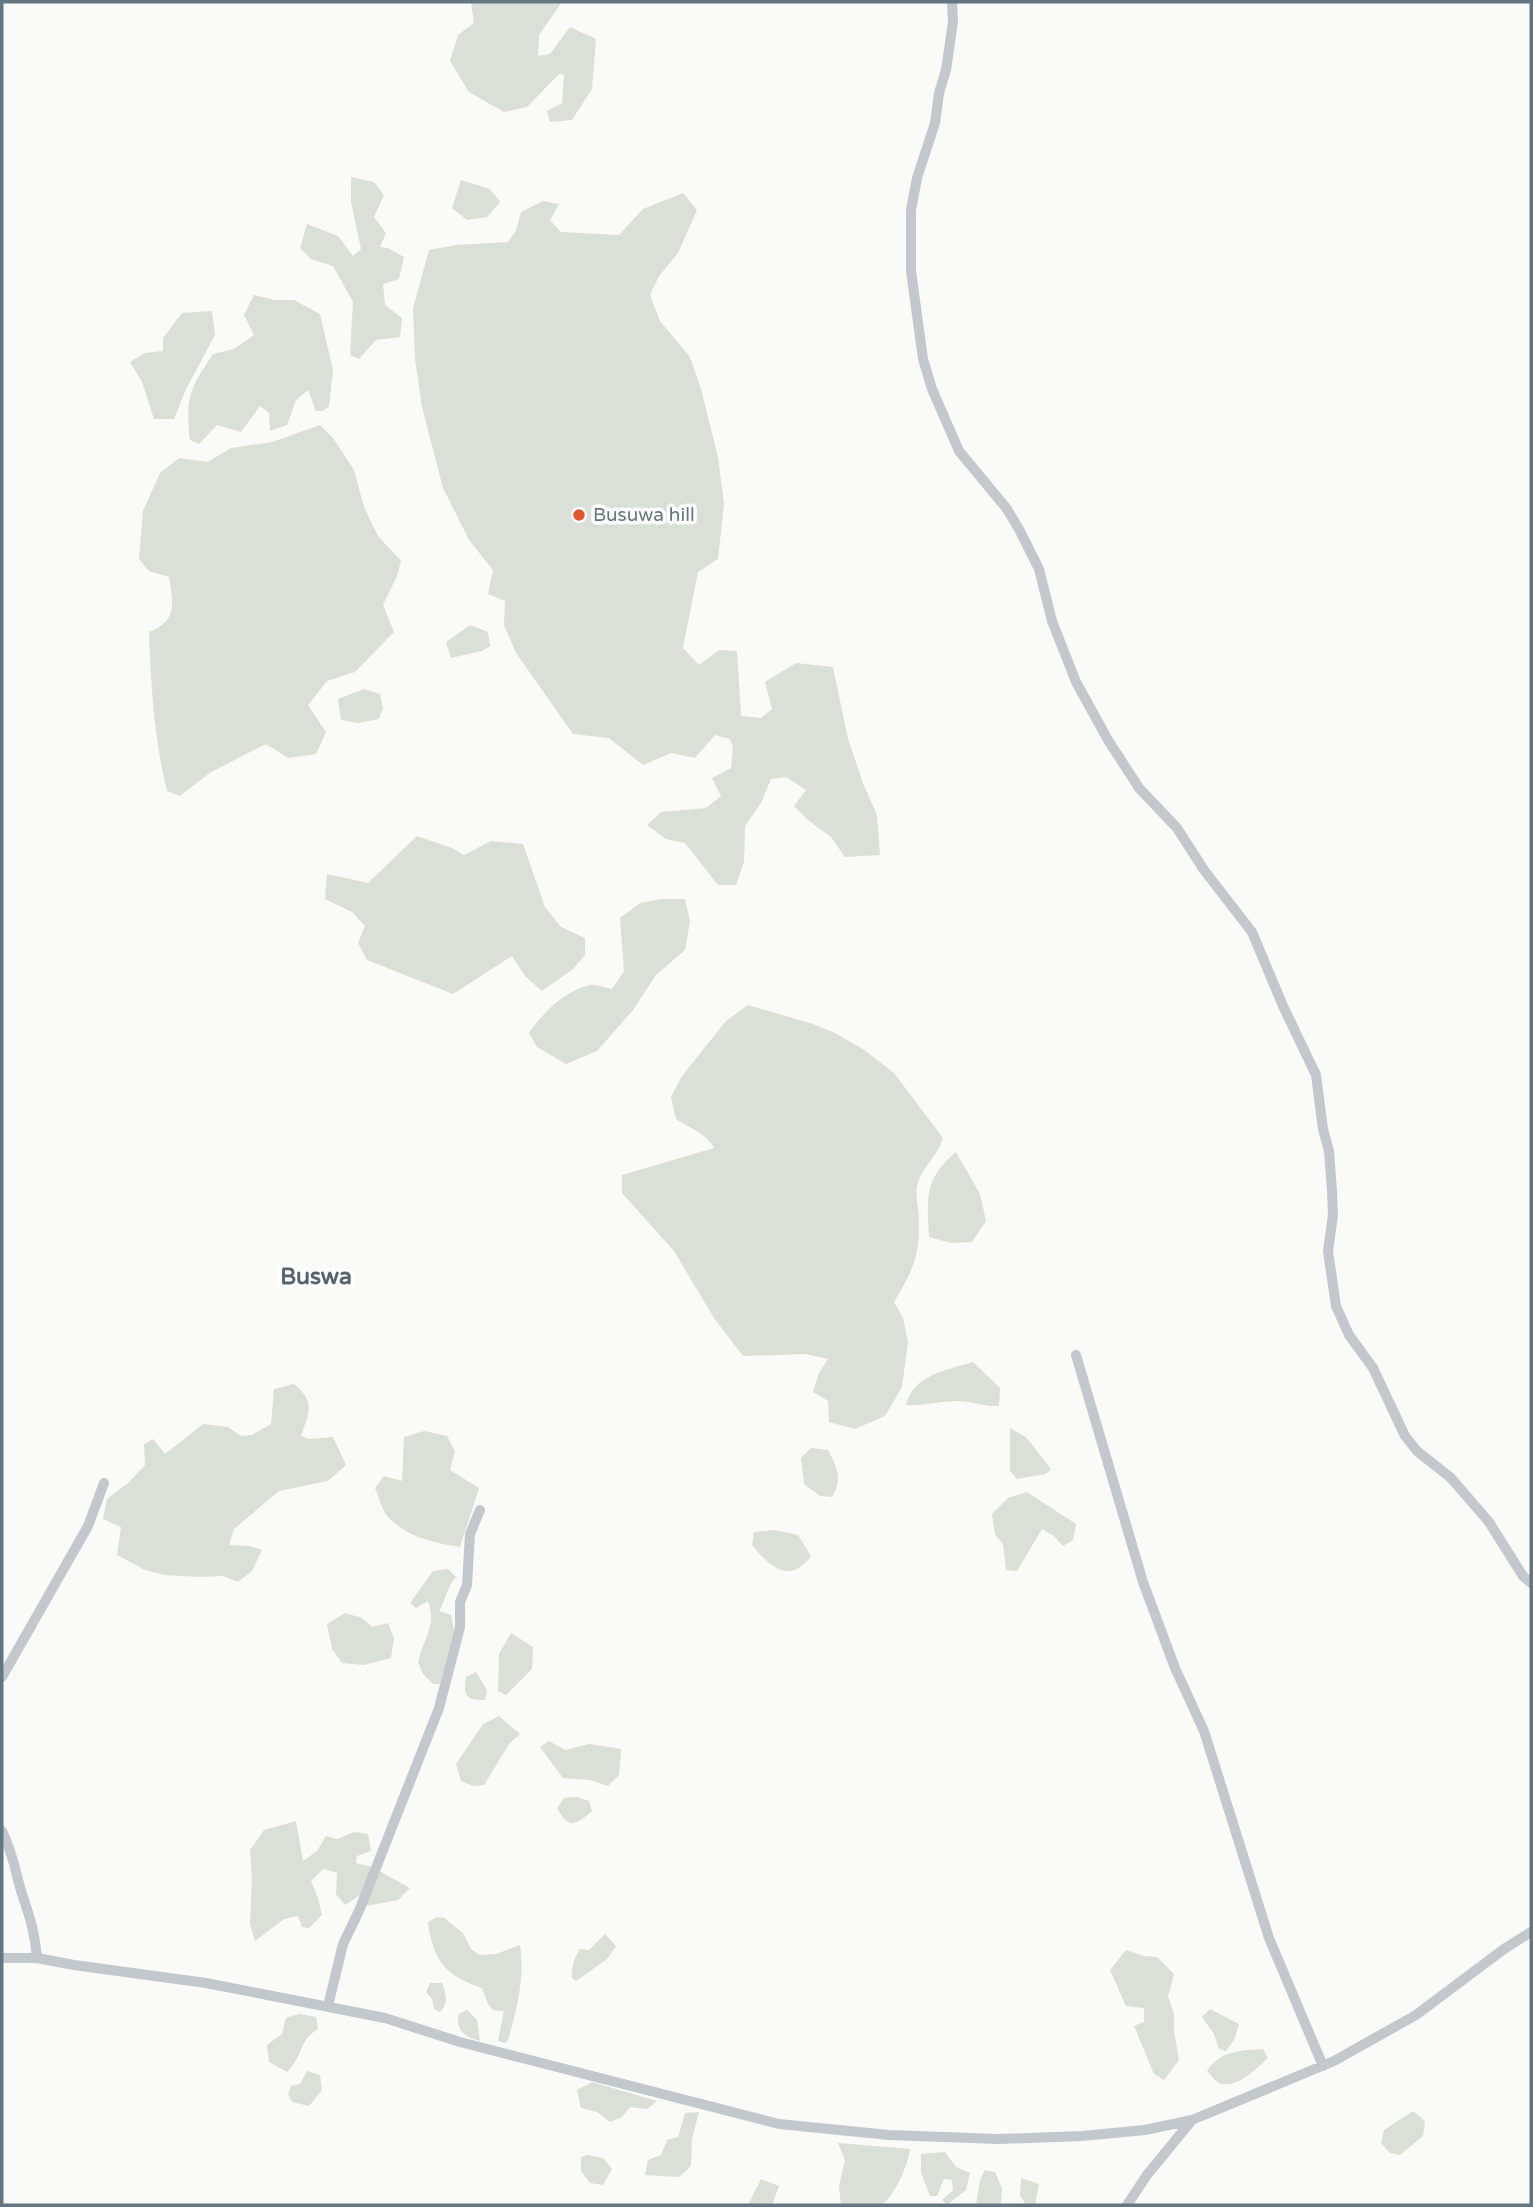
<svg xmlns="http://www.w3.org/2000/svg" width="1533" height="2207" viewBox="0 0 1533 2207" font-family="'Varela Round',sans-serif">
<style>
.green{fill:#dadfd7}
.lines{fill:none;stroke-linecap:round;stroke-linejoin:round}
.minor{stroke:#c3c8cc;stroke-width:10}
.poi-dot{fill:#e4572e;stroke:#fff;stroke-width:2.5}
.labels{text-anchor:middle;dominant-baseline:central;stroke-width:7;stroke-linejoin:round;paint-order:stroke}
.poi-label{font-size:19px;fill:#657683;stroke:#fff;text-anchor:start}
.quarter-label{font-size:23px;font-weight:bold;fill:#57646e;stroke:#fff}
</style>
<rect width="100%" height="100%" fill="#fafaf8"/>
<!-- green -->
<path class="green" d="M471,2H562L539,35L538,56L550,54L570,27L596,39L592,89L572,120L550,122L547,111L562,103L564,75L559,74L527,107L504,112L469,92L450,61L458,35L474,23Z
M351,177L374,182L384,195L374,217L386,233L380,247L388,248L404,257L399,279L383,284L385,305L402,318L400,337L376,340L359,359L350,355L353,302L333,266L311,259L300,248L307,224L338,236L353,256L361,249L351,202Z
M461,180L490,189L500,202L487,217L467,220L452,208Z
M683,193L697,210L678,253L659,276L650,295L660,321L690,357L701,389L718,457L724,504L718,559L698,572L683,648L699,665L719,650L737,651L741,716L761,718L772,709L765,682L796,663L833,667L848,739L864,786L877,815L880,855L845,857L831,837L808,820L794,806L806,790L786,777L771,779L761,803L745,826L744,862L736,885H718L685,843L666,839L647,825L661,812L706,808L721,796L712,778L731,768L733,747L730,739L715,735L695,758L671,753L643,765L609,738L573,734L516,653L504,625L505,601L488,594L493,570L469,540L443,488L422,407L415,359L413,308L429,250L456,245L508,242L516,231L521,212L543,201L559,204L550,220L561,232L619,235L643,209Z
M254,295L275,300H294L320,314L333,370L329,406L323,411H316L308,390L296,400L287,425L270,431L269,413L260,406L241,432L217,425L199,444L190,440C185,399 190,388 213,354L234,349L254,335L244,315Z
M212,311L215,335L186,389L174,419H154L142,382L130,362L145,353L163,351V338L182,313Z
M320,425L333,438L354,470L364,507L378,536L401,561L397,576L383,605L394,632L355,672L327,681L308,705L326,732L316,754L288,758L266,744L211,772L180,796L167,791C154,739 151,685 149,632C178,621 173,603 169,577L149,571L139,559L143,511L160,473L179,458L208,462L231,448L272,442Z
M470,625L488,632L490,646L482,651L451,658L446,642Z
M364,689L380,694L383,708L379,719L358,723L341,720L338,699Z
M417,836L452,848L464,855L491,841L523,844L545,907L561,927L585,938V955L573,969L542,991L525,976L512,956L453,994L367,960L358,943L365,926L352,912L325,899L327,874L368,883Z
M662,899H685L690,921L685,950L656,975L633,1010L597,1051L566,1064L537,1047L529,1033C542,1014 565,990 590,985C596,984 606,988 612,989L624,971L620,918L640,903Z
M748,1005L813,1024L835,1033L863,1049L894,1073L943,1138C938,1156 921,1168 917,1186C915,1196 919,1209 919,1220C920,1256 912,1272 894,1302L903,1318L908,1342L902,1387L885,1416L855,1429L829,1422L828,1401L813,1392L819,1373L828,1359L805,1354L743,1356L714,1318L674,1251L622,1193V1175L714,1148C707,1134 690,1128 676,1119L671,1097L682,1076L726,1021Z
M956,1152L980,1194L986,1221L972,1242L951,1243L929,1237C927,1198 924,1179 956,1152Z
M973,1362L1000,1388L999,1406C984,1407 972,1401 958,1401C941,1401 923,1406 906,1405C913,1375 946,1370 973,1362Z
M294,1384C316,1402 309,1412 301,1436L309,1439L333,1437L346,1465L328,1481L279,1491L234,1529L229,1545L250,1546L262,1550L252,1571L238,1582L223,1576L200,1577L164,1575L145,1570L117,1555L121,1527L103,1519L107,1499L128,1483L145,1465L144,1444L153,1439L165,1454L203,1424L228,1427L241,1436L252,1435L271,1424L274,1389Z
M1010,1428L1026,1437L1051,1469L1046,1474L1017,1479L1010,1471Z
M424,1431L447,1436L455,1451L450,1470L479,1488L460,1547C435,1543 407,1537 389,1518C382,1511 379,1497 375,1488L384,1476L402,1481L404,1437Z
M811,1448L828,1450C837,1467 843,1479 832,1497L820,1496L804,1484L801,1458Z
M1027,1492L1076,1524L1073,1540L1063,1546L1054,1536L1042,1529L1017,1571L1006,1570L1003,1544L995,1535L992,1514L1008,1498Z
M775,1530L798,1535L811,1556C790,1585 770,1567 752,1545L754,1532Z
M448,1569L456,1577C447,1587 446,1599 439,1611L451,1615L454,1629L440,1684H433L423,1674L418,1662C424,1637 437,1627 428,1601L416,1608L410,1603L433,1571Z
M345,1613L362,1618L372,1627L388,1623L394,1638L391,1658L364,1665L342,1663L332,1649L327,1624Z
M511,1633L533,1647L532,1669L506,1695L498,1691L499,1654Z
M476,1672L487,1690L485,1700C465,1701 463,1695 466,1677Z
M499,1716L520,1734L509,1744L484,1785L473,1786L461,1781L456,1764L483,1724Z
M549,1741L565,1750L589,1744L621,1749L619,1775L608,1786L590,1780L563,1778L540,1747Z
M578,1797L589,1801L592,1811C575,1826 569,1829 557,1808L564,1798Z
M296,1821L303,1861L317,1851L326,1836L337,1839L354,1832L368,1834L371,1851L357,1856L356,1863L372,1867L410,1888L398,1900L366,1906L362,1894L345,1905L336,1894L337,1873L323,1869L311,1881L318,1898L322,1915L309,1928L302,1927L298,1916L284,1919L255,1941L250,1924L252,1880L250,1850L264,1830Z
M437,1917L444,1918L463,1933L471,1949L480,1955L496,1954L520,1945C525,1978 517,2008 508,2040L505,2043L498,2041L504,2011L493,2010L488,2004L482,1988C446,1976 433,1961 428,1922Z
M605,1934L616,1946L607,1959L576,1981L572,1978C571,1967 574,1958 580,1949L589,1950Z
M1126,1950L1144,1956L1157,1957L1174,1974L1168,1997L1174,2013V2032L1179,2060L1164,2080L1154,2074L1134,2026L1144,2022V2008L1126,2006L1110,1970Z
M430,1983H442C446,1994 449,2003 440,2012L434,2009L432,1999L426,1992Z
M1210,2009L1239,2024L1234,2040L1226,2051L1219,2049L1214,2034L1202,2017Z
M467,2010L477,2020L480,2041C467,2038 454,2030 459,2014Z
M299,2014L316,2017L318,2029C298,2041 304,2055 287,2072L269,2062L267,2045L282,2034L286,2018Z
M1263,2049L1268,2058C1257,2068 1236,2090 1219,2083C1215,2081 1211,2075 1207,2071C1220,2051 1241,2050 1263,2049Z
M307,2071L320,2075L322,2090L309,2106L292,2102L288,2094L291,2086L300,2084Z
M592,2082L657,2101L647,2109L630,2107L622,2117L610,2122L597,2112L581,2108L577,2090Z
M1413,2111L1425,2121L1423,2136L1400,2155L1390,2153L1381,2143L1384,2130Z
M699,2112L692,2139L691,2166L679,2177L645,2175L648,2160L661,2155L667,2140L678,2137L685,2113Z
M838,2143L910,2149C908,2166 895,2194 882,2205H841L839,2186L845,2160Z
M945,2152L956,2167L970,2173L966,2190L947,2205L942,2200L953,2190L952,2180L944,2179L937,2196H930L921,2173V2154Z
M588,2155L603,2158L612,2169L603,2185L590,2183L581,2171V2157Z
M985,2170L995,2172L1002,2189L1001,2203L998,2205H976L980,2180Z
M1021,2178L1039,2184L1035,2205H1026L1020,2195Z
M761,2179L779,2186L772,2205H748Z"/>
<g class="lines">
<!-- minor -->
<path class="minor" d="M952,2L953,22L946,70L939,93L935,123L917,178L911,210V271L923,359L932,389L959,451L1007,509L1020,531L1039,569L1052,621L1076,682L1108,740L1139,788L1177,828L1204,870L1252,932L1283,1006L1316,1075L1323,1129L1329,1151L1332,1191L1333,1215L1328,1251L1336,1306L1349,1335L1373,1368L1405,1436L1417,1451L1451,1478L1489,1522L1523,1576L1531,1583
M1076,1355L1143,1582L1175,1668L1204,1731L1269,1938L1323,2066
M2,1677L88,1526L104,1483
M2,1831C13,1853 15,1871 22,1894C30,1918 35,1932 37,1958
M2,1958H37L74,1965L206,1983L385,2018L460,2042L779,2124L889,2135L999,2139L1082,2136L1145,2130L1192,2120L1334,2061L1416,2015L1504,1949L1531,1932
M328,2006L343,1944L359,1911L439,1708L460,1627V1602L467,1585L470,1534L480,1510
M1127,2205L1147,2175L1192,2120"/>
</g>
<!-- markers -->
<circle class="poi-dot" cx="579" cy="515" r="7"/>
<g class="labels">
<!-- poi labels -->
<g class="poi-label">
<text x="593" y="515">Busuwa hill</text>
</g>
<!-- quarter labels -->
<g class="quarter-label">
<text x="316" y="1277">Buswa</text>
</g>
</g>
<!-- border -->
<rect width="1533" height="2207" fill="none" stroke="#657683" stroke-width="7"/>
</svg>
